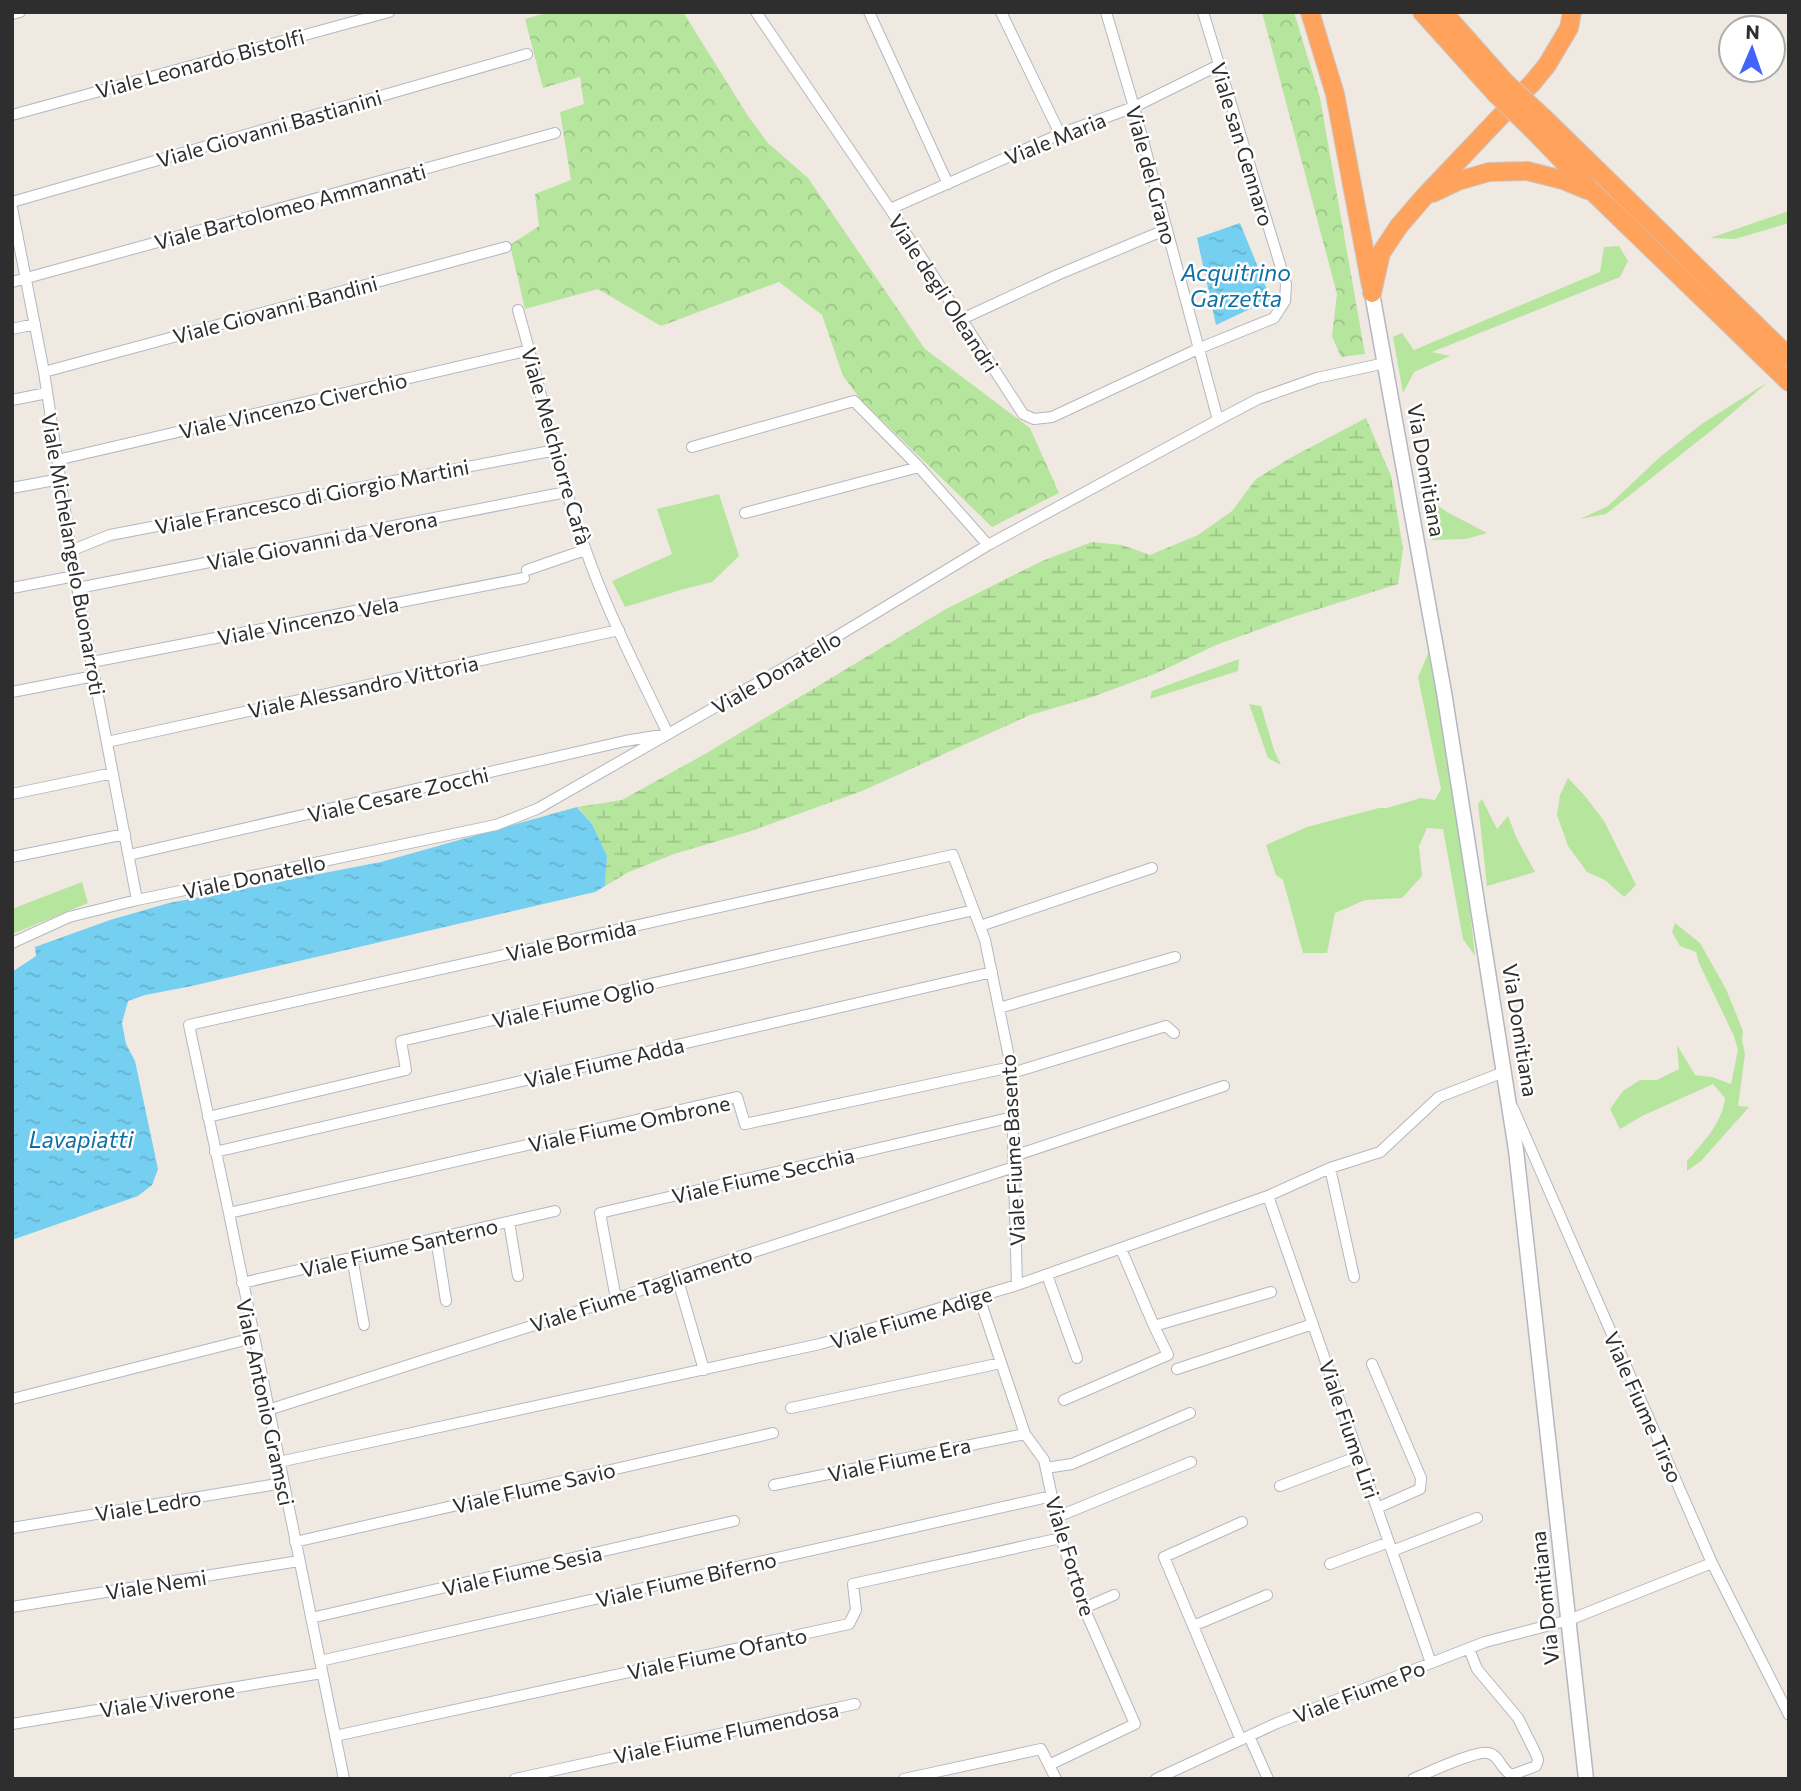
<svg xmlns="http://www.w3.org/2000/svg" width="1801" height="1791" viewBox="0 0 1801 1791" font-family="Commissioner,sans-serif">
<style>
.grass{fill:#b6e59e}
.forest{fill:url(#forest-crowns)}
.wetland{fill:url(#wetland-marsh)}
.water{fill:url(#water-ripples)}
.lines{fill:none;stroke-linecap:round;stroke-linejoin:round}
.street-casing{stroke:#b4b7c1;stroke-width:12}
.secondary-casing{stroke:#b4b7c1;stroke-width:17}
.highway-casing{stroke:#c9c9c9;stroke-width:20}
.street{stroke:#fff;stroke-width:10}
.secondary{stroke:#fff;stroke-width:14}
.highway{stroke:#ffa35c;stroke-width:18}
.highway-bridge-casing{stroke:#c9c9c9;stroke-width:20;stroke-linecap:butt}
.highway-bridge{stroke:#ffa35c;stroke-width:18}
.labels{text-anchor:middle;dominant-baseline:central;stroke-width:5;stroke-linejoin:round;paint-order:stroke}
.street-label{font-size:21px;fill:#2e2e2e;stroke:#fff}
.water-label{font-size:23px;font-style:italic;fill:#0d6fa3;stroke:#fff}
</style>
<defs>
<pattern id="forest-crowns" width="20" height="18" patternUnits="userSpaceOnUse" patternTransform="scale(1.75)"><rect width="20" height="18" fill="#b6e59e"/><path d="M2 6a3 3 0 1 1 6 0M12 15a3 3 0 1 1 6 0" fill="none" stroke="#9dc588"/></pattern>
<pattern id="wetland-marsh" width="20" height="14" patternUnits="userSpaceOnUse" patternTransform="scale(1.75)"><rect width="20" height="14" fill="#b6e59e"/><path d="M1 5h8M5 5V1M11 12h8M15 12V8" fill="none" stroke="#9dc588"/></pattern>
<pattern id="water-ripples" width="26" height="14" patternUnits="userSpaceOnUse" patternTransform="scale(1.75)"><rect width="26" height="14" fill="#75cff0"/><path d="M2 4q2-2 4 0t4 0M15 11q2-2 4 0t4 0" fill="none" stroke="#66b2ce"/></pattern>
</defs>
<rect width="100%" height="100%" fill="#efe9e1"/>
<!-- grass -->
<path class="grass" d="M1789,211V223L1735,239L1710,238Z
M1619,246L1628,261L1620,277L1432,352L1450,356L1414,372L1403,393L1393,337L1402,333L1414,350L1600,272L1604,247Z
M1768,382L1717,426L1606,514L1580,519L1608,506L1660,457L1703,423Z
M719,494L739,556L712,582L684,589L625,607L612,581L672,554L657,509Z
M1425,496L1447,512L1487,533L1466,539L1432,540Z
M1430,649L1463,849L1475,956L1463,939L1443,829L1427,828L1419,846L1422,876L1402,898L1365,900L1335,913L1327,953H1303L1283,880L1276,875L1266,845L1307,827L1379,808H1387L1421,798L1435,800L1441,789L1418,677Z
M1239,659L1238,671L1150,699L1152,691Z
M1249,704L1261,706L1274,750L1281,765L1268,758Z
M1568,778L1585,796L1604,821L1636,885L1624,897L1605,880L1587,872L1568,846L1557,815L1560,795Z
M1482,799L1497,829L1508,816L1517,839L1535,872L1487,886L1478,804Z
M82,882L88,903L12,934V909Z
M1675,923L1700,943L1726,989L1743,1031L1742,1040L1745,1054L1738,1106L1749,1107L1701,1161L1687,1171V1161C1703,1142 1722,1124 1725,1098L1713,1084L1642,1116L1620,1129L1610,1109L1623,1091L1640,1080H1657L1679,1069L1677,1045L1695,1075L1712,1077L1731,1084L1738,1050L1734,1036L1699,963L1696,952L1680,946L1672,932Z"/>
<!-- forest -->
<path class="forest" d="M550,12H683L748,116L768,143L808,178L925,349L1030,428L1059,493L992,527L861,400L843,376L822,315L779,282L661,326L598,289L525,309L510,245L539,226L535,194L571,180L560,112L584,104L580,77L543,88L525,19Z
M1262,12H1294L1320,98L1365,354L1341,357L1332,336L1337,294Z"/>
<!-- wetland -->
<path class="wetland" d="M1366,418L1391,476L1403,549L1398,584L1293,617L1216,645L1157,673L1092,697L1030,715L862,791L748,832L674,854L629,872L605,886L607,856L592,824L578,807L622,800L705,754L946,609L1042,561L1092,542L1122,545L1150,555L1198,535L1232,511L1256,479L1292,457Z"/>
<!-- water -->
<path class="water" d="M1240,223L1271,299L1216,325L1197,238Z
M577,807L592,824L607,856L605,886L595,892L192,986L145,995L128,1001L122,1023L126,1044L135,1061L158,1169L152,1185L138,1196L12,1240V972L36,956L35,947L110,920L169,903L381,862Z"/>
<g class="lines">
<!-- street casing -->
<g class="street-casing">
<path id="street" d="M756,12L890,209L1023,414L1034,419L1052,417L1200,348L1274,318L1285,301L1286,284L1203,12
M869,12L948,184
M1001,12L1060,134
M1106,12L1134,107L1218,420
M12,14L20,12
M12,115L389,12
M12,202L527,54
M12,208L44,372L75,576L137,900
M890,209L1060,134L1134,107L1219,65
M12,282L555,133
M962,319L1057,275L1167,229
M12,329L35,324
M44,372L506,247
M12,400L47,393
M692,447L854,401L919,467L988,545
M57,460L530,350
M12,488L60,479
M745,513L919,467
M70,551L110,535L556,450
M527,570L585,550
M12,588L75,576
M78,588L566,492
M92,662L524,578
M12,692L94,676
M107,742L619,630
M12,794L113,773
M129,855L625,741L668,734C639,673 607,612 585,548C557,470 541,389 518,310
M12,857L125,834
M980,926L1152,868
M12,943L69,917L137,900L496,825L537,809L801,658L988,545L1218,420L1258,399L1317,378L1385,363
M999,1008L1175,957
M1012,1073L1166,1026L1174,1033
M1513,1108L1712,1563L1789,1715
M208,1117L406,1070L401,1041L974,910
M215,1152L992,972
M1014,1156L1224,1086
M1330,1168L1354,1277
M1268,1196L1431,1663
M229,1213L737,1097L745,1124L1011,1067
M509,1222L518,1276
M436,1238L446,1301
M352,1257L364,1325
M1047,1275L1077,1358
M677,1277L704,1370
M242,1283L555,1211
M979,1297L1025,1434L1044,1460L1061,1538L1084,1608L1135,1724L1049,1765
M616,1299L600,1213L1013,1117
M1154,1326L1271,1292
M1372,1364L1421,1478L1420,1489L1377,1508
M1177,1369L1313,1324
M12,1399L253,1338
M1064,1400L1168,1355L1154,1326L1121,1249
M791,1408L1001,1363
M268,1410L616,1299L677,1277L1014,1167
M279,1462L820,1344L1017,1285L1268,1196L1330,1168L1380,1152L1439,1097L1504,1072
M1046,1468L1072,1464L1190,1413
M774,1485L1025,1434
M1280,1486L1359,1456
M1057,1517L1191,1462
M12,1528L283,1483
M295,1542L773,1433
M1392,1551L1477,1518
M1330,1564L1389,1542
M12,1607L299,1561
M1084,1608L1114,1595
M311,1618L734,1521
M1193,1626L1267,1595
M320,1661L1052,1496
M12,1724L322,1673
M335,1736L849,1624L856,1610L853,1584L1061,1538
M1249,1736L1268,1779
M1241,1740L1164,1557L1242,1522
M344,1779L229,1213L189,1025L953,855L985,940L1011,1067L1017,1285
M515,1779L855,1704
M904,1779L1041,1749L1056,1779
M1156,1779L1277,1723L1485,1642L1569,1620L1712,1563
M1413,1779C1427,1773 1476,1750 1488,1753C1500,1755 1501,1771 1512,1775L1536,1766L1538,1760L1536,1754L1518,1718L1477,1669L1469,1649"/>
</g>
<!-- secondary casing -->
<g class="secondary-casing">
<path id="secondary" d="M1372,293L1444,692L1516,1150L1586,1779"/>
</g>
<!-- highway casing -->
<g class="highway-casing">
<path id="highway" d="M1310,12L1335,94L1371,286
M1422,12L1495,93
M1443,12L1505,82
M1543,117L1789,357
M1532,129L1593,192L1789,382
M1433,193L1458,181L1489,172L1527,171L1563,180L1587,190
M1372,293L1381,253L1399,226L1424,197L1534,81L1547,65L1569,28L1572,12"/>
</g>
<!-- street -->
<use href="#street" class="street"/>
<!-- secondary -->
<use href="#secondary" class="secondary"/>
<!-- highway -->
<use href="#highway" class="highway"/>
<!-- highway-bridge casing -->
<g class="highway-bridge-casing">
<path id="highway-bridge" d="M1505,82L1543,117
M1495,93L1532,129"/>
</g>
<!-- highway-bridge -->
<use href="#highway-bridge" class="highway-bridge"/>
</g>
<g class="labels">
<!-- street labels -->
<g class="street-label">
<text transform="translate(200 63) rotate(-15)">Viale Leonardo Bistolfi</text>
<text transform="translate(269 128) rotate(-16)">Viale Giovanni Bastianini</text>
<text transform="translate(1055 138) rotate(-22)">Viale Maria</text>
<text transform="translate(1243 144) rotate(73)">Viale san Gennaro</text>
<text transform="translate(1152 175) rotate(75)">Viale del Grano</text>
<text transform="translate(290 206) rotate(-15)">Viale Bartolomeo Ammannati</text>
<text transform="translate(944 293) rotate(57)">Viale degli Oleandri</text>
<text transform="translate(275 309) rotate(-15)">Viale Giovanni Bandini</text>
<text transform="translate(293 405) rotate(-13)">Viale Vincenzo Civerchio</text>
<text transform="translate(557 446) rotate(74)">Viale Melchiorre Cafà</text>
<text transform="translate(1427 470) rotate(80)">Via Domitiana</text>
<text transform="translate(312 496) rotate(-11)">Viale Francesco di Giorgio Martini</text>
<text transform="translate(322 540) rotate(-11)">Viale Giovanni da Verona</text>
<text transform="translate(74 554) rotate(80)">Viale Michelangelo Buonarroti</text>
<text transform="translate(308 620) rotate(-11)">Viale Vincenzo Vela</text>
<text transform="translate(776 672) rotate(-30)">Viale Donatello</text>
<text transform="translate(363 686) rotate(-12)">Viale Alessandro Vittoria</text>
<text transform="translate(398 794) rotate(-13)">Viale Cesare Zocchi</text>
<text transform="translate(254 876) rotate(-12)">Viale Donatello</text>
<text transform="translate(571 940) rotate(-12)">Viale Bormida</text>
<text transform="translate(573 1002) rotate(-13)">Viale Fiume Oglio</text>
<text transform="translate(1521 1030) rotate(81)">Via Domitiana</text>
<text transform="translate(604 1062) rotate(-13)">Viale Fiume Adda</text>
<text transform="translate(629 1123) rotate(-12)">Viale Fiume Ombrone</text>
<text transform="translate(1012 1150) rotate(-93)">Viale Fiume Basento</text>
<text transform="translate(763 1175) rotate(-13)">Viale Fiume Secchia</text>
<text transform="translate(399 1247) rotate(-13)">Viale Fiume Santerno</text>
<text transform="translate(641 1289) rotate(-18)">Viale Fiume Tagliamento</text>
<text transform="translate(911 1317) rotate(-17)">Viale Fiume Adige</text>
<text transform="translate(266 1402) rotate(78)">Viale Antonio Gramsci</text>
<text transform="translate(1644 1407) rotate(66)">Viale Fiume Tirso</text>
<text transform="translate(1350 1429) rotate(71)">Viale Fiume Liri</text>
<text transform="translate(899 1459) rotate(-12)">Viale Fiume Era</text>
<text transform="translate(534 1487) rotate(-13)">Viale FIume Savio</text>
<text transform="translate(148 1505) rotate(-9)">Viale Ledro</text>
<text transform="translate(1071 1556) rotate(73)">Viale Fortore</text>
<text transform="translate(522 1570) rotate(-13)">Viale Fiume Sesia</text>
<text transform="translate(686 1579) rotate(-13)">Viale Fiume Biferno</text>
<text transform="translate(156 1584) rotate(-9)">Viale Nemi</text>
<text transform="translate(1544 1598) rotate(-96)">Via Domitiana</text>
<text transform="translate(717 1653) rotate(-12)">Viale Fiume Ofanto</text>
<text transform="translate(1359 1691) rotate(-21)">Viale Fiume Po</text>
<text transform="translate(167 1699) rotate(-9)">Viale Viverone</text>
<text transform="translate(726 1732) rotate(-12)">Viale Fiume Flumendosa</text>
</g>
<!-- water labels -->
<g class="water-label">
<text x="1236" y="272">Acquitrino<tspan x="1236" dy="26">Garzetta</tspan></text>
<text x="81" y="1139">Lavapiatti</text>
</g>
</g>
<!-- border -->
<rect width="1801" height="1791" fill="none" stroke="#2e2e2e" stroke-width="28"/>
<!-- north arrow -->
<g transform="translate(1752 49) rotate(2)"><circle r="33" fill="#ffffff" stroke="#ababab" stroke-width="2"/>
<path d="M0-5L12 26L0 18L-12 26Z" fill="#4264fb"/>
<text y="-10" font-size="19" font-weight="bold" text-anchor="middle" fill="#2e2e2e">N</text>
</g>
</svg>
